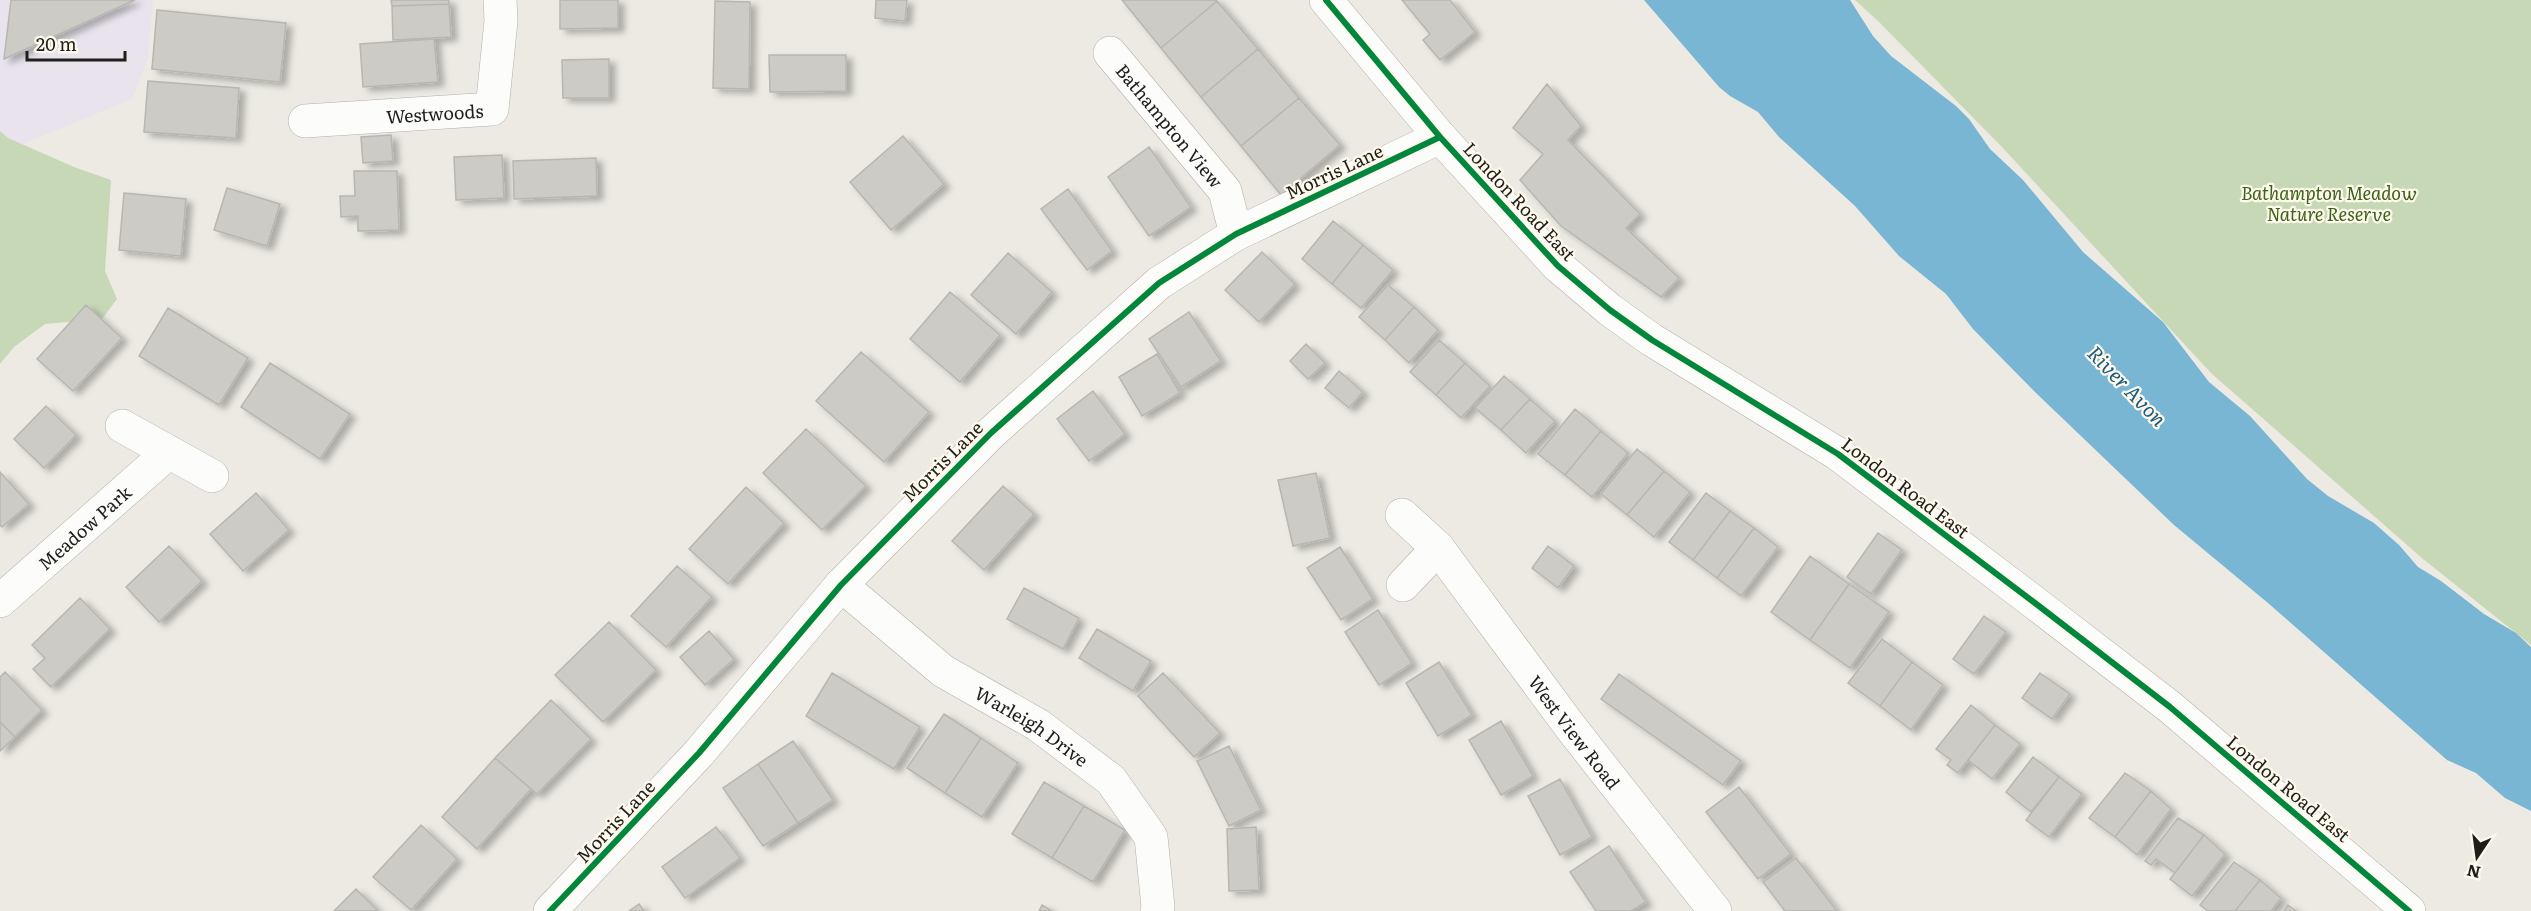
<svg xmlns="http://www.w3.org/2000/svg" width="2531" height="911" viewBox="0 0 2531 911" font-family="Literata,serif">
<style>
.commercial{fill:#e8e3ec}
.green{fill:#c7d8b7}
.water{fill:#79b6d4}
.building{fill:#cdcbc6;stroke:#b8b6b0;stroke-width:1.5;filter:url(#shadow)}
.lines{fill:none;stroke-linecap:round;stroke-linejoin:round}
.minor-casing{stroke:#b2b0ab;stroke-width:34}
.minor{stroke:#fcfcfb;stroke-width:33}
.cycleway-casing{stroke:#fef9ec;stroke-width:10}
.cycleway{stroke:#00873e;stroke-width:6}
.labels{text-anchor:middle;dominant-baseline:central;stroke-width:4.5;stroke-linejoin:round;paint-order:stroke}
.street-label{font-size:18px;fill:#1f1e19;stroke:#fef9ec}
.park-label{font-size:18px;font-style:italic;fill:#3a6219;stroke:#fef9ec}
.water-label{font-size:20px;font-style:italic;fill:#1a5b7c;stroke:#fef9ec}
</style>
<defs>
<filter id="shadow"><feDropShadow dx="6" dy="4" stdDeviation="3" flood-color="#0004"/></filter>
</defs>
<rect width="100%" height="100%" fill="#eceae3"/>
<!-- commercial -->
<path class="commercial" d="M0,0H153L148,58L132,99L6,151L0,144Z"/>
<!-- green -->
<path class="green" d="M1855,0H2531V645L2423,559L2211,373L2001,146L1878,21Z
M0,131L8,138L74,167L111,180L105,271L117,299L102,319L45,324L14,347L0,364Z"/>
<!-- water -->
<path class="water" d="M1644,0H1850L1873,36L1891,56L1956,106L1969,119L1990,149L2023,180L2083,252L2163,322L2209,382L2250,416L2307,479L2328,496L2374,523L2399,545L2418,567L2441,581L2484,614L2516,633L2531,647V811L2505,798L2476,773L2447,760L2268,603L2174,525L2036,393L1973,329L1946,294L1899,256L1855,206L1779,137L1758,112L1730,96L1719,87Z"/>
<!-- building -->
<path class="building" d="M11,0H135L4,59Z
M391,0H449V4L392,6Z
M560,0H618V28L560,29Z
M876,0H907L905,21L875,18Z
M1122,0H1216L1217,1L1161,48Z
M1402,0H1450L1475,32L1440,60L1423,40L1430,34Z
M715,1L750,2L749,89L713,88Z
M1217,1L1258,49L1201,97L1161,48Z
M449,4L451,37L393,40L392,6Z
M157,10L286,23L280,82L152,69Z
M434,39L438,82L363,87L360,44Z
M1258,49L1299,98L1241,146L1201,97Z
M769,55H846V91L770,92Z
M609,59V98H563L562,60Z
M148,81L239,88L236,138L144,132Z
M1547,84L1581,126L1568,140L1640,214L1626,228L1679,278L1661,297L1561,226L1520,180L1543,154L1513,128Z
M1299,98L1340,145L1281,195L1241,146Z
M391,135L393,161L363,163L361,137Z
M903,136L944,184L891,230L850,182Z
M1149,147L1191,207L1149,236L1108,177Z
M502,155L504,198L456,200L454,157Z
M596,158L597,196L514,199L513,161Z
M354,171H397L399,230L358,231V216L341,217L340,196H355Z
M227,188L280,204L267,246L214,230Z
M1068,189L1112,251L1087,270L1041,209Z
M124,193L186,199L181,256L119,250Z
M1333,221L1363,245L1332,284L1302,259Z
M1363,245L1393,270L1361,308L1332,284Z
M1262,252L1295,284L1259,322L1225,290Z
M1008,253L1052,292L1016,334L971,295Z
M1388,285L1414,307L1385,340L1359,317Z
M950,292L1000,335L960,382L910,339Z
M86,305L122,338L73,391L37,359Z
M1414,307L1438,330L1409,363L1385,340Z
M168,308L248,358L219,405L139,356Z
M1189,312L1221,361L1181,387L1149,339Z
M1439,340L1465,363L1436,395L1410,372Z
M1306,344L1325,363L1308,379L1290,361Z
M861,352L929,412L884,462L816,401Z
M1157,354L1180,393L1142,416L1119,377Z
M270,363L350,414L320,459L241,407Z
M1465,363L1490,386L1461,418L1436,395Z
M1339,371L1363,392L1349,408L1325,388Z
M1504,376L1530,399L1501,430L1475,408Z
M1093,391L1125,434L1089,461L1057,419Z
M1530,399L1555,421L1526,453L1501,430Z
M46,406L76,435L44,468L14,439Z
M1575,409L1601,431L1565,475L1538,454Z
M806,429L866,486L822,530L763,473Z
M1601,431L1628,453L1592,497L1565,475Z
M1637,449L1664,471L1627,515L1601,494Z
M1664,471L1690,492L1654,537L1627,515Z
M0,472L29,504L2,527L0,525Z
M1316,473L1330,538L1293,546L1278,480Z
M1003,486L1034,514L984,570L952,541Z
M746,487L784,523L728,584L689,549Z
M256,493L289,530L243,571L210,534Z
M1706,493L1730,511L1693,560L1669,542Z
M1730,511L1754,528L1717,578L1693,560Z
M1754,528L1778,547L1741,596L1717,578Z
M1878,533L1902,550L1871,594L1847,577Z
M169,546L202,581L159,622L126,587Z
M1548,546L1574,566L1558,588L1532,568Z
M1340,547L1373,599L1341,620L1307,568Z
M1810,556L1849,584L1810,640L1771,612Z
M677,566L712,597L666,647L631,616Z
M1849,584L1889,612L1850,668L1810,640Z
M1024,588L1079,618L1063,649L1007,619Z
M80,598L110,629L51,687L33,669L45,658L32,645Z
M1378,610L1412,663L1379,685L1345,632Z
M1984,616L2006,632L1974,674L1953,659Z
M609,622L656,670L603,722L555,675Z
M1097,629L1151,661L1133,691L1079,658Z
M709,631L734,659L705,685L680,657Z
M1882,639L1912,662L1880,706L1848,683Z
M1439,662L1472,715L1438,736L1406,683Z
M1912,662L1943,685L1911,730L1880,706Z
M5,672L42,710L15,737L0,722V677Z
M832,673L920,727L894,769L806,716Z
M1163,673L1220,733L1194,757L1138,696Z
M2040,673L2070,694L2052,719L2022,698Z
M1619,674L1741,761L1723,785L1601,699Z
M551,700L591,739L537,794L495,758Z
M1971,705L1995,725L1958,773L1947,765L1951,760L1936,749Z
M944,714L981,738L945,793L907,768Z
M1501,721L1533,776L1501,795L1469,740Z
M0,722L15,737L0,751Z
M1995,725L2020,744L1992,779L1968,760Z
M981,738L1018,763L982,817L945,793Z
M793,741L833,800L798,823L758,764Z
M1229,746L1261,810L1229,826L1197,761Z
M2033,757L2059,777L2031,812L2006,792Z
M495,758L531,789L477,849L442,817Z
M758,764L798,823L763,846L723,788Z
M2125,773L2151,791L2115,837L2089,818Z
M2059,777L2082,794L2049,837L2026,820Z
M1560,779L1592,837L1560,855L1528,796Z
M1044,782L1084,806L1052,858L1012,834Z
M1739,787L1791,854L1758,879L1706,812Z
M2151,791L2171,809L2137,855L2115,837Z
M1084,806L1125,830L1093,882L1052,858Z
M2178,818L2204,835L2175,873L2156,859L2151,865L2145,861Z
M421,825L457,859L411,910L373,877Z
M716,827L740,858L685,898L662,867Z
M1256,827L1259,890L1229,891L1227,829Z
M2204,835L2225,854L2192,896L2170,879Z
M1609,846L1646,902L1631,911H1596L1570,872Z
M1796,858L1837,911H1785L1763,882Z
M2234,862L2260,880L2235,911H2208L2200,905Z
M2260,880L2281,898L2271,911H2235Z
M356,889L378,911H334Z
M639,904L644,911H629Z
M1042,905L1052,911H1039Z
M2288,905L2296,911H2284Z"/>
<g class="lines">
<!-- minor casing -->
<g class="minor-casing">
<g id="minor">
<path d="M1326,0L1440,137L1558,266L1610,310L1652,340L1838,454L2035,603L2170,707L2409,911"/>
<path id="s1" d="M1110,53L1225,191L1236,234"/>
<path id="s2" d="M305,121L492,109L501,21L500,0"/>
<path d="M122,426L212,476"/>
<path id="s3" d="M1402,515L1438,548L1572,729L1715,911"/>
<path id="s4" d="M841,585L943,671L1038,725L1111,780L1151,837L1158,907L1157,911"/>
<path d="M1403,585L1438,548"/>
<path id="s5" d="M0,601L169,452"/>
<path d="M550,911L699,753L841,585L991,433L1159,283L1236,234L1440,137"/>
</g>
</g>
<!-- minor -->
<use href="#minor" class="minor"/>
<!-- cycleway casing -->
<g class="cycleway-casing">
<path id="cycleway" d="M1326,0L1440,137L1558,266L1610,310L1652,340L1838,454L2035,603L2170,707L2409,911
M550,911L699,753L841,585L991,433L1159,283L1236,234L1440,137"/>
</g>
<!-- cycleway -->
<use href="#cycleway" class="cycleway"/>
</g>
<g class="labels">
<!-- street labels -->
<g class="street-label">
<text stroke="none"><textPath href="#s2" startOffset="130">Westwoods</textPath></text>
<text stroke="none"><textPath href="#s1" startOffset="94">Bathampton View</textPath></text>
<text transform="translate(1334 171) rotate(-25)">Morris Lane</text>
<text transform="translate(1520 201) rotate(47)">London Road East</text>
<text transform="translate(942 461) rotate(-45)">Morris Lane</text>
<text transform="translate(1906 487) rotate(37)">London Road East</text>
<text stroke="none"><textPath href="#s5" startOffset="112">Meadow Park</textPath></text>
<text stroke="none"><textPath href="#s4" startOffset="238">Warleigh Drive</textPath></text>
<text stroke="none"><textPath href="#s3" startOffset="278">West View Road</textPath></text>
<text transform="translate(2289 788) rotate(40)">London Road East</text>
<text transform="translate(615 821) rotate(-47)">Morris Lane</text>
</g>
<!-- park labels -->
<g class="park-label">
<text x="2329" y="192">Bathampton Meadow<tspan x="2329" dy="21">Nature Reserve</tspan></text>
</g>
<!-- water labels -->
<g class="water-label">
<text transform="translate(2128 385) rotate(46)">River Avon</text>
</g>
</g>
<!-- north arrow -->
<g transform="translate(2477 857) rotate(193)" stroke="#fef9ec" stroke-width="4.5" paint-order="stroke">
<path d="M0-4.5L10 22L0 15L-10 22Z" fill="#1f1e19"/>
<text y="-9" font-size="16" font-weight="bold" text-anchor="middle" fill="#1f1e19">N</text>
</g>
<!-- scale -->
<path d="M27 51v9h98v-9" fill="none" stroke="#1f1e19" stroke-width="3"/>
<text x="36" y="51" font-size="18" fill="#1f1e19" stroke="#fef9ec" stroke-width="4.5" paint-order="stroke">20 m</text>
</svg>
